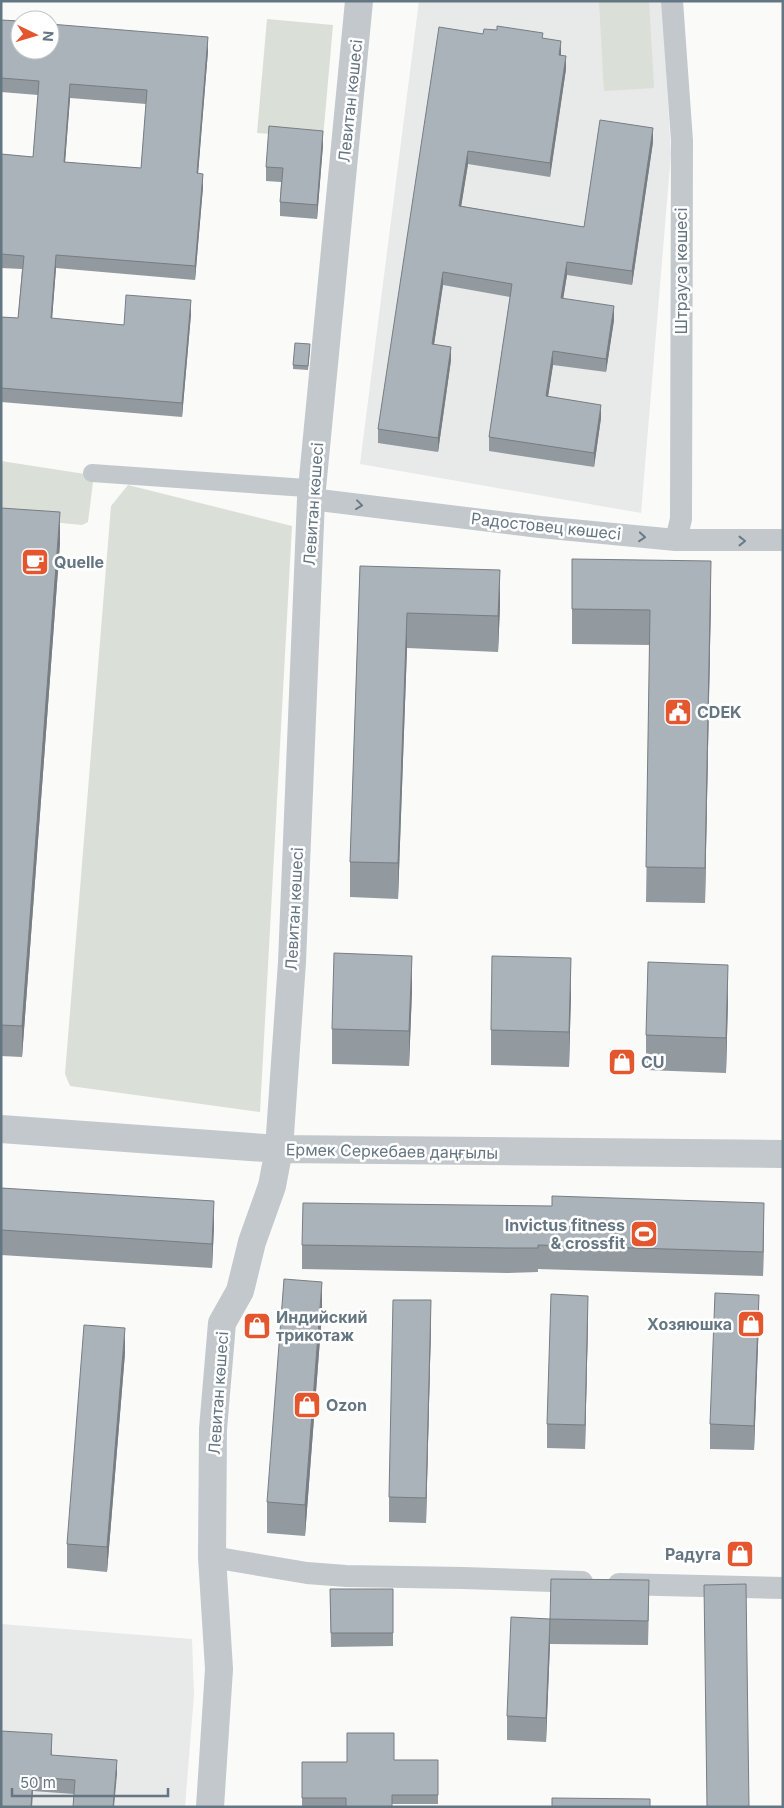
<svg xmlns="http://www.w3.org/2000/svg" width="784" height="1808" viewBox="0 0 784 1808" font-family="Inter,sans-serif">
<style>
.built{fill:#e8e9e9}
.green{fill:#dadfd7}
.lines{fill:none;stroke-linecap:round;stroke-linejoin:round}
.pedestrian{stroke:#c3c8cc;stroke-width:18}
.minor{stroke:#c3c8cc;stroke-width:22}
.tertiary{stroke:#c3c8cc;stroke-width:28}
.wall{fill:#929a9f;fill-rule:evenodd}
.shaded-wall{fill:#777d82}
.building{fill:#aab3b9;stroke:#777d82;fill-rule:evenodd}
.oneway{stroke:#6a7a87}
.labels{text-anchor:middle;dominant-baseline:central;stroke-width:5;stroke-linejoin:round;paint-order:stroke}
.street-label{font-size:16px;fill:#657683;stroke:#fff}
.poi-label{font-size:16px;font-weight:bold;fill:#657683;stroke:#fff;text-anchor:start}
</style>
<rect width="100%" height="100%" fill="#fafaf8"/>
<!-- built -->
<path class="built" d="M419,1H662L671,154L641,513L360,464Z
M1,1624L192,1639L194,1695L185,1807H1Z"/>
<!-- green -->
<path class="green" d="M599,1H649L654,88L604,91Z
M267,19L333,25L323,138L257,133Z
M1,461L85,474L91,478L93,482L88,522L82,525L1,517Z
M128,485L292,526L260,1112L70,1086L65,1074L111,506Z"/>
<g class="lines">
<!-- pedestrian -->
<path class="pedestrian" d="M92,473L306,488"/>
<!-- minor -->
<path class="minor" d="M672,1L682,141L681,519L676,540
M311,499L540,527L676,540H783
M212,1557L307,1573L346,1576L463,1578L582,1582
M619,1584L783,1588"/>
<!-- tertiary -->
<path class="tertiary" d="M1,1129L279,1149L783,1154
M210,1807L219,1669L212,1557L213,1429L222,1323L240,1291L252,1242L272,1186L279,1149L292,962L311,499L359,1"/>
</g>
<!-- wall -->
<path class="wall" d="M1,20L208,51L198,173L203,187L195,280L56,268L52,319L124,325L191,314L182,417L1,402V317L18,318L22,269L1,268V154L33,157L38,95L1,92ZM70,98L146,104L141,168L65,162Z
M483,34L543,38L561,55L566,69L550,177L468,164L461,206L584,227L653,142L632,285L567,275L563,299L614,320L606,372L553,365L548,396L601,418L594,467L489,451V437L510,297L443,285L434,344L451,360L438,452L378,443V429Z
M323,145L317,219L280,216V202L281,182L266,181V167Z
M310,349L308,370L293,369V365Z
M1,508L60,543L22,1057L1,1056Z
M360,566L500,606L498,652L407,648L398,899L350,897V862Z
M711,596L705,903L646,902L650,645L572,644V609Z
M412,991L409,1066L332,1064V1029Z
M571,993L569,1067L491,1065V1030Z
M728,1000L726,1073L646,1070V1035Z
M1,1188L214,1226L212,1268L1,1255Z
M764,1227L763,1276L538,1269V1272L508,1273L302,1269V1245Z
M322,1313L305,1536L267,1533V1502Z
M759,1319L754,1450L710,1449V1424Z
M588,1320L585,1449L547,1448V1424Z
M431,1325L426,1523L389,1522V1497Z
M125,1353L107,1572L67,1568V1544Z
M330,1589H393V1646L331,1647Z
M649,1605L648,1645L550,1644L546,1742L507,1740V1716L550,1619Z
M52,1748V1755L117,1774L74,1794L33,1791L32,1807H1Z
M394,1760H438V1804H392V1807H302V1762H347Z"/>
<!-- shaded-wall -->
<path class="shaded-wall" d="M208,37V51L197,187V173Z
M561,41V55H559Z
M566,56V69L550,177V163Z
M70,84V98L64,176V162Z
M653,128V142L632,285V271Z
M323,131V145L317,219V205Z
M468,151V164L459,220V206Z
M203,174V187L195,280V266Z
M56,255V268L51,332V318Z
M567,262V275L561,312V298Z
M443,272V285L432,358V344Z
M191,300V314L182,417V403Z
M614,306V320L606,372V359Z
M451,347V360L438,452V438Z
M553,351V365L546,410V396Z
M601,405V418L594,467V453Z
M60,512V543L22,1057V1026Z
M711,561V596L705,903V868Z
M500,570V606L498,652V616Z
M407,613V648L398,899V863Z
M412,956V991L409,1066V1031Z
M571,958V993L569,1067V1032Z
M728,965V1000L726,1073V1038Z
M214,1201V1226L212,1268V1244Z
M764,1203V1227L763,1276V1252Z
M322,1282V1313L305,1536V1505Z
M759,1295V1319L754,1450V1426Z
M588,1296V1320L585,1449V1425Z
M431,1300V1325L426,1523V1498Z
M125,1328V1353L107,1572V1547Z
M550,1619V1644L546,1742V1718Z
M117,1760V1774L114,1807H113Z
M33,1777L32,1807H31Z"/>
<!-- building -->
<path class="building" d="M1,20L20,21V50H50V24L208,37L197,173L203,174L195,266L56,255L51,318L124,325L126,295L191,300L182,403L1,388V317L18,318L24,256L1,254V154L33,157L39,81L1,78ZM70,84L147,90L141,168L64,162Z
M497,26L543,33L542,38L561,41L559,55L566,56L550,163L468,151L459,206L584,227L600,120L653,128L632,271L567,262L561,298L614,306L606,359L553,351L546,396L601,405L594,453L489,437L512,284L443,272L432,344L451,347L438,438L378,429L439,27L483,34L484,29L497,30Z
M269,126L323,131L317,205L280,202L283,168L266,167Z
M295,343L310,344L308,366L293,365Z
M1,508L60,512L22,1026L1,1025Z
M572,559L711,561L705,868L646,867L650,610L572,609Z
M360,566L500,570L498,616L407,613L398,863L350,862Z
M334,953L412,956L409,1031L332,1029Z
M492,956L571,958L569,1032L491,1030Z
M648,962L728,965L726,1038L646,1035Z
M1,1188L214,1201L212,1244L1,1230Z
M552,1196L764,1203L763,1252L538,1245V1248H508L302,1245L303,1203L552,1206Z
M284,1279L322,1282L305,1505L267,1502Z
M715,1293L759,1295L754,1426L710,1424Z
M551,1294L588,1296L585,1425L547,1424Z
M393,1300H431L426,1498L389,1497Z
M84,1325L125,1328L107,1547L67,1544Z
M551,1579L649,1580L648,1621L550,1619Z
M746,1584L749,1807H707L704,1585Z
M330,1589H393V1633H331Z
M511,1617L550,1619L546,1718L507,1716Z
M1,1731L52,1734L51,1755L117,1760L113,1807H73L75,1780L33,1777L31,1807H1Z
M347,1733H394V1760H438V1795H392V1807H346V1798H302V1762H347Z
M552,1798L650,1799V1807H552Z"/>
<!-- one-way arrows -->
<defs><path id="oneway-chevron" d="M-2-3.5L2.5 0L-2 3.5" fill="none" stroke-width="1.6" stroke-linecap="round" stroke-linejoin="round" transform="scale(1.25)"/></defs>
<g class="oneway">
<use href="#oneway-chevron" transform="translate(359 505) rotate(7)"/>
<use href="#oneway-chevron" transform="translate(642 537) rotate(5)"/>
<use href="#oneway-chevron" transform="translate(742 541)"/>
</g>
<!-- icons -->
<defs>
<g id="cafe-square" transform="scale(1.4375)"><rect x="-9" y="-9" width="18" height="18" rx="4" fill="#e4572e" stroke="#fff"/><path d="M-5.5-4.5H6V0H3Q3 3.5 0 3.5H-2.5Q-5.5 3.5-5.5 0ZM3-3.2v2h1.7v-2ZM-6 4.5H4V6H-6Z" fill="#fff"/></g>
<g id="civic-square" transform="scale(1.4375)"><rect x="-9" y="-9" width="18" height="18" rx="4" fill="#e4572e" stroke="#fff"/><path d="M-.6-6.5H3V-4.5H.6V-3L4-1V1h2V6H-6V1h2V-1L-.6-3ZM-1.2 2.5V6h2.4V2.5Z" fill="#fff"/></g>
<g id="shop-square" transform="scale(1.4375)"><rect x="-9" y="-9" width="18" height="18" rx="4" fill="#e4572e" stroke="#fff"/><path d="M-5-2.5h2.3a2.7 3.5 0 0 1 5.4 0H5L5.5 6h-11ZM-1.5-2.5h3a1.5 2.3 0 0 0-3 0Z" fill="#fff"/></g>
<g id="stadium-square" transform="scale(1.4375)"><rect x="-9" y="-9" width="18" height="18" rx="4" fill="#e4572e" stroke="#fff"/><path d="M0-5a6.5 5 0 1 0 0 10a6.5 5 0 1 0 0-10ZM-3.5-1.8h7v3.6h-7Z" fill="#fff"/></g>
</defs>
<g fill-rule="evenodd">
<use href="#cafe-square" x="35" y="562"/>
<use href="#civic-square" x="678" y="712"/>
<use href="#shop-square" x="622" y="1062"/>
<use href="#stadium-square" x="644" y="1234"/>
<use href="#shop-square" x="751" y="1324"/>
<use href="#shop-square" x="257" y="1326"/>
<use href="#shop-square" x="307" y="1405"/>
<use href="#shop-square" x="740" y="1554"/>
</g>
<g class="labels">
<!-- street labels -->
<g class="street-label">
<text transform="translate(350 101) rotate(-84)">Левитан көшесі</text>
<text transform="translate(681 271) rotate(-90)">Штрауса көшесі</text>
<text transform="translate(313 504) rotate(-86)">Левитан көшесі</text>
<text transform="translate(546 526) rotate(6)">Радостовец көшесі</text>
<text transform="translate(294 909) rotate(-87)">Левитан көшесі</text>
<text transform="translate(392 1151) rotate(1)">Ермек Серкебаев даңғылы</text>
<text transform="translate(218 1393) rotate(-86)">Левитан көшесі</text>
</g>
<!-- poi labels -->
<g class="poi-label">
<text x="54" y="562">Quelle</text>
<text x="697" y="712">CDEK</text>
<text x="641" y="1062">CU</text>
<text x="625" y="1225" text-anchor="end">Invictus fitness<tspan x="625" dy="18">&amp; crossfit</tspan></text>
<text x="276" y="1317">Индийский<tspan x="276" dy="18">трикотаж</tspan></text>
<text x="732" y="1324" text-anchor="end">Хозяюшка</text>
<text x="326" y="1405">Ozon</text>
<text x="721" y="1554" text-anchor="end">Радуга</text>
</g>
</g>
<!-- border -->
<rect width="784" height="1808" fill="none" stroke="#657683" stroke-width="5"/>
<!-- north arrow -->
<g transform="translate(35 35) rotate(95)"><circle r="24" fill="#ffffff" stroke="#c1c8cd"/>
<path d="M0-4L9 19L0 12L-9 19Z" fill="#e4572e"/>
<text y="-8" font-size="14" font-weight="bold" text-anchor="middle" fill="#657683">N</text>
</g>
<!-- scale -->
<path d="M12 1788v8h156v-8" fill="none" stroke="#657683" stroke-width="2.5"/>
<text x="20" y="1788" font-size="15" fill="#657683" stroke="#ffffff" stroke-width="4" paint-order="stroke">50 m</text>
</svg>
